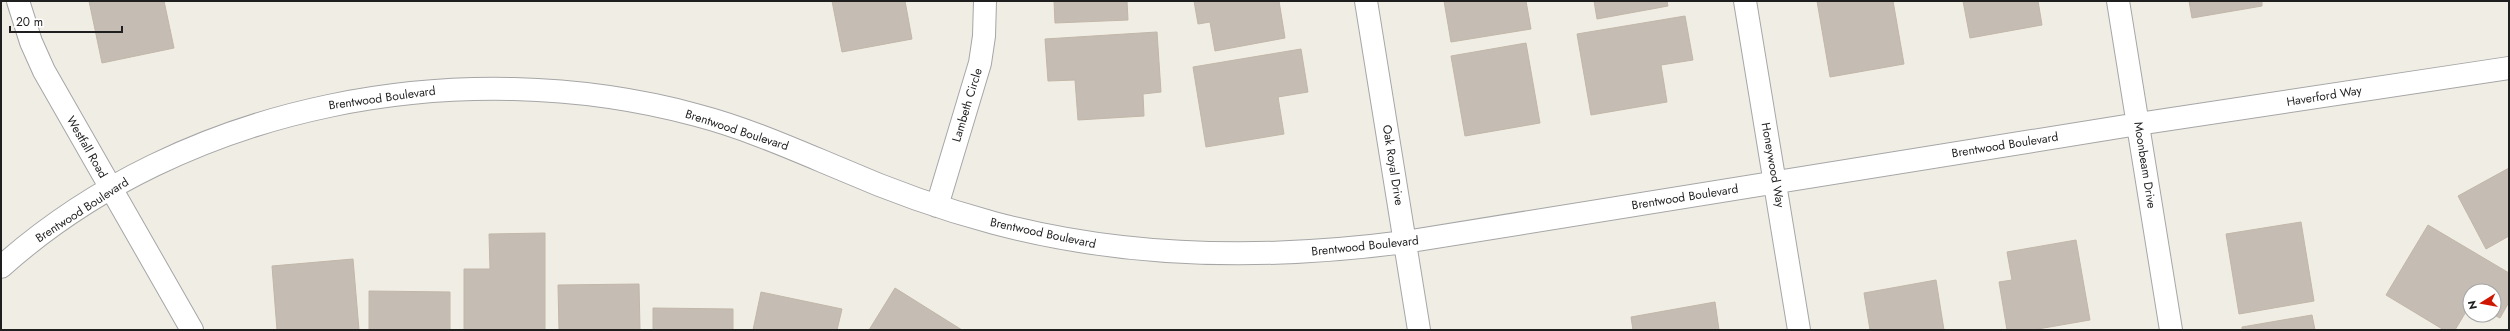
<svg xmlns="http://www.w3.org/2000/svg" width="2510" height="331" viewBox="0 0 2510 331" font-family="Jost,sans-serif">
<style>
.building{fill:#c5bdb4;stroke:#c2b6a7}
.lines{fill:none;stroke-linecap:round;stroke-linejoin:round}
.minor-casing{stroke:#a6a6a6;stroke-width:24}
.minor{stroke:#fff;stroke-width:22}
.labels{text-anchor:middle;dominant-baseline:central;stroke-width:3;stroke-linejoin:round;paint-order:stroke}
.street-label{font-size:12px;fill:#1f1f1f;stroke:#fff}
</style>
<rect width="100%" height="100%" fill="#f0ede5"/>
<!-- building -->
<path class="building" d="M89,1H164L174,48L102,63Z
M832,1H905L912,39L842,52Z
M1054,1H1127L1128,20L1055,23Z
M1194,1H1279L1285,38L1215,51L1210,22L1198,24Z
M1444,1H1526L1531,29L1451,42Z
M1594,1H1667L1668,6L1597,19Z
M1817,1H1893L1904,64L1830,77Z
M1963,1H2038L2042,25L1970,38Z
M2189,1H2262V6L2192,18Z
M1685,16L1693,60L1661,65L1667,102L1591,115L1577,34Z
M1157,32L1161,92L1143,94L1144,116L1078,120L1075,80L1048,81L1045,39Z
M1526,43L1540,123L1465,136L1451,56Z
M1301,49L1308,92L1278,97L1284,134L1206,147L1193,67Z
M2509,168V236L2486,249L2458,196Z
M2301,222L2314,301L2239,314L2226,234Z
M2428,225L2509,273V302L2500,318L2494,315V291H2470V305L2455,330H2444L2386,295Z
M545,233V330H464V269H490L489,234Z
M2076,240L2090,320L2032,330H2007L1999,282L2012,280L2007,252Z
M353,259L359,330H277L272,266Z
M1936,280L1944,330H1870L1864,293Z
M639,284L640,330H559L558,285Z
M895,288L962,330H869Z
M369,291L450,292V330H369Z
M761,292L842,309L837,330H753Z
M1715,302L1719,330H1633L1631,317Z
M653,308L733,309V330H653Z
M2312,315L2315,330H2242V327Z"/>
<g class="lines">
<!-- minor casing -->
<g class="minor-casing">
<path id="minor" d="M18,1L31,42L44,71L192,330
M1366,1L1419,330
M1745,1L1799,330
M2118,1L2171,330
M937,206L980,63L984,36L985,1
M1,267C185,103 461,52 696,115C746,128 793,149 841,169C891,191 942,209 994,223C1129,259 1268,260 1405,242L2138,124L2509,68"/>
</g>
<!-- minor -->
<use href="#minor" class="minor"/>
</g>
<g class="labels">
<!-- street labels -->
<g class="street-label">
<text transform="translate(2324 96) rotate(-9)">Haverford Way</text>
<text transform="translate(382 98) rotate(-8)">Brentwood Boulevard</text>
<text transform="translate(967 105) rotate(-73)">Lambeth Circle</text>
<text transform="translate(737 130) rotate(18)">Brentwood Boulevard</text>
<text transform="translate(2005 145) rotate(-9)">Brentwood Boulevard</text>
<text transform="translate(87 147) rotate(60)">Westfall Road</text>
<text transform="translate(1393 165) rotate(81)">Oak Royal Drive</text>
<text transform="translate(1773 165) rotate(80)">Honeywood Way</text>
<text transform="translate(2145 165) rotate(81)">Moonbeam Drive</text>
<text transform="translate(1685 197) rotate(-9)">Brentwood Boulevard</text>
<text transform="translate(82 210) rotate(-33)">Brentwood Boulevard</text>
<text transform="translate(1043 233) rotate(12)">Brentwood Boulevard</text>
<text transform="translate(1365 246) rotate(-6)">Brentwood Boulevard</text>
</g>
</g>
<!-- border -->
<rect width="2510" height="331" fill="none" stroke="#1f1f1f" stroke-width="4"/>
<!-- north arrow -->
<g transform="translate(2482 303) rotate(259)"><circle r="19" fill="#ffffff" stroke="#a5a5a5"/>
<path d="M0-3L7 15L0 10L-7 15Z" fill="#ce1600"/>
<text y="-6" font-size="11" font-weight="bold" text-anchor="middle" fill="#1f1f1f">N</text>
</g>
<!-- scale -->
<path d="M10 26v6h112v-6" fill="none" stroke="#1f1f1f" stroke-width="2"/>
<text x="16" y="26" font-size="12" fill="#1f1f1f" stroke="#ffffff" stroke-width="3" paint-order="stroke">20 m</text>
</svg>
